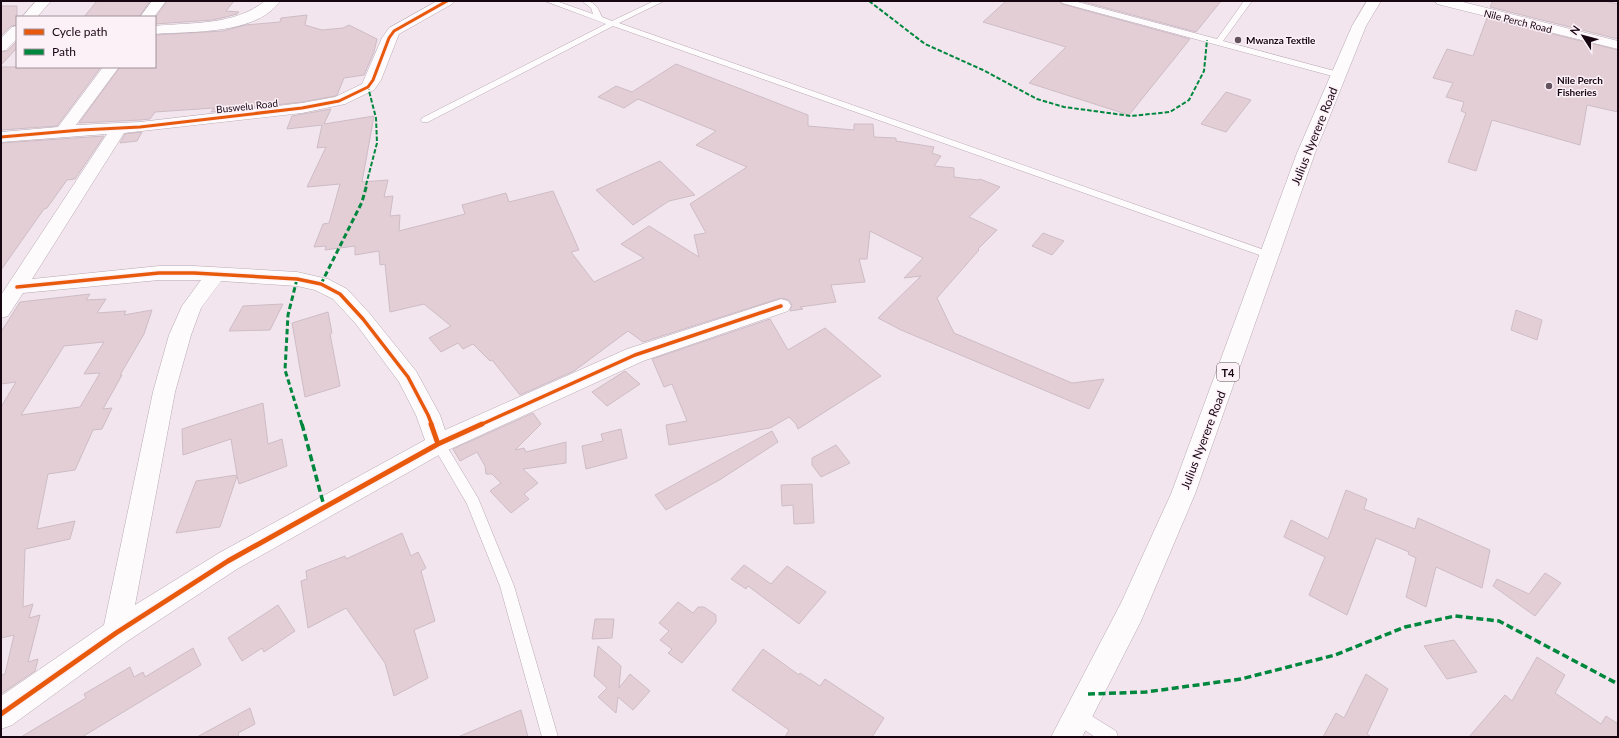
<svg xmlns="http://www.w3.org/2000/svg" width="1619" height="738" viewBox="0 0 1619 738" font-family="Lato,sans-serif">
<style>
.building{fill:#e3ced6;stroke:#cebcc4;fill-rule:evenodd}
.lines{fill:none;stroke-linecap:round;stroke-linejoin:round}
.service-casing{stroke:#b8a8b3;stroke-width:1}
.minor-casing{stroke:#b8a8b3;stroke-width:1}
.trunk-casing{stroke:#b8a8b3;stroke-width:1}
.service{fill:#fdfbfc;fill-rule:evenodd}
.minor{fill:#fdfbfc;fill-rule:evenodd}
.trunk{fill:#fdfbfc;fill-rule:evenodd}
.quiet-far2{stroke:#00873e;stroke-width:2;stroke-dasharray:4.5 2;stroke-linecap:butt}
.quiet-far1{stroke:#00873e;stroke-width:3;stroke-dasharray:5.5 3;stroke-linecap:butt}
.quiet{stroke:#00873e;stroke-width:3.5;stroke-dasharray:7 3.5;stroke-linecap:butt}
.cycleway-far2-casing{stroke:#fdf1f8;stroke-width:5}
.cycleway-far1-casing{stroke:#fdf1f8;stroke-width:6}
.cycleway-casing{stroke:#fdf1f8;stroke-width:8}
.cycleway-far2{stroke:#e8590c;stroke-width:3}
.cycleway-far1{stroke:#e8590c;stroke-width:3.5}
.cycleway{stroke:#e8590c;stroke-width:5}
.poi-dot{fill:#64535f;stroke:#fdf1f8;stroke-width:1.5}
.labels{text-anchor:middle;dominant-baseline:central;stroke-width:3;stroke-linejoin:round;paint-order:stroke}
.far-street-label{font-size:10px;fill:#170512;stroke:#fdf1f8}
.far-poi-label{font-size:10px;font-weight:bold;fill:#170512;stroke:#fdf1f8;text-anchor:start}
.shield{fill:#fdf1f8;stroke:#5c4c57;stroke-width:1}
.shield-label{font-size:11px;font-weight:bold;fill:#170512}
.street-label{font-size:12px;fill:#170512;stroke:#fdf1f8}
</style>
<rect width="100%" height="100%" fill="#f2e5ee"/>
<!-- building -->
<path class="building" d="M97,1H150L139,17H84Z
M167,1H234L226,11L239,12L237,14L226,17L212,20L155,24V18Z
M1006,1H1060L1062,4L1190,39L1129,115L1029,83L1066,47L983,22Z
M1080,1H1221L1196,32Z
M1493,1H1604L1618,4V39L1490,7Z
M1,6H17V25L11,26L1,36Z
M307,15L305,25L322,30L343,28L349,25L377,39L374,52L364,75L344,78L337,95L335,96L302,102L211,112L214,108L155,112L150,119L140,120L79,123L120,67H155V35L223,31L245,25L280,22L281,18Z
M1487,18L1618,50V112L1587,105L1580,145L1492,120L1476,171L1448,162L1466,113L1461,111L1464,102L1446,97L1453,83L1433,78L1447,49L1473,56Z
M17,41V48L1,65V52L7,51Z
M676,64L808,115V126L854,130V124H873L874,137L896,138V141L934,147L932,153L941,156L934,166L954,168V177L978,180L980,179L1000,187L969,217L997,230L978,249L979,250L937,298L954,333L1072,383L1104,379L1089,409L901,330L878,318L921,276L904,278L923,258L870,231L867,259H859L865,282L831,285L836,302L800,307L803,309L790,311L792,305L789,300L781,298L643,342L628,331L574,371L520,395L492,360L490,361L473,344L463,349L458,343L441,352L429,338L451,326L424,304L390,312L385,264L380,265L379,251L355,255V246L325,250L326,246L314,247L323,224L329,223L340,184L307,187L326,147L317,148L322,125L287,129L292,116L331,109L324,124L374,116L362,182L388,180L384,197L393,196L390,216L400,215L399,231L465,214L462,205L506,193L509,202L553,191L579,250L571,252L594,282L644,258L621,244L649,226L699,257L694,235L706,233L690,204L747,167L696,145L716,131L638,99L624,108L598,97L616,86L632,92Z
M1,67H101L57,126L1,130Z
M1226,92L1251,100L1226,132L1201,124Z
M142,132L137,141L120,143L125,134Z
M104,136L75,179L67,180L47,208L44,209L1,270V143Z
M660,161L695,195L669,201L633,225L596,190Z
M1043,233L1064,241L1052,255L1032,246Z
M90,294L86,300L106,299L97,313L126,311L124,315L152,310L144,334L120,375H122L103,409L112,408L102,429L93,430L75,470L48,474L37,529L75,521L70,539L25,549L23,607L33,604L29,618L40,615L28,662L38,659L35,671L1,694V675L5,674L14,635L1,638V407L16,382L1,384V332L20,302ZM104,342L84,374L100,373L80,407L21,415L64,346Z
M283,304L270,330L229,331L243,306Z
M1516,310L1542,320L1537,340L1511,330Z
M328,312L332,333L330,334L340,386L305,397L292,323Z
M770,319L788,350L825,328L881,376L798,429L796,424L789,417L770,428L669,445L666,425L687,421L672,384L664,387L652,359Z
M625,371L640,384L607,406L592,392Z
M263,403L268,444L282,439L287,466L239,484L237,476L220,527L176,533L196,481L237,475L231,439L183,455L182,429Z
M533,413L541,424L515,450L524,448L526,452L566,442V463L523,469L538,483L524,494L529,499L511,513L490,491L501,483L492,474H486L485,466L477,452L460,461L453,449Z
M621,429L627,458L586,469L582,446L603,441L601,434Z
M772,431L778,442L721,479L666,510L655,495Z
M836,445L850,463L821,477L812,465V458Z
M812,484L814,523L794,524L793,505L782,506L781,485Z
M1346,490L1367,499L1364,509L1415,529L1418,518L1490,550L1482,588L1436,567L1426,607L1406,597L1416,558L1408,554L1409,552L1376,538L1347,615L1309,595L1325,557L1284,537L1291,520L1328,539Z
M402,533L411,556L418,552L426,568L421,571L435,621L414,630L428,678L394,696L385,663L346,608L308,628L301,581L307,579L306,571L345,556L346,559Z
M744,565L771,584L787,566L826,592L799,624L748,586L746,589L731,579Z
M1545,573L1561,583L1535,616L1493,586L1497,579L1529,594Z
M678,602L693,613L698,607H704L716,615V622L682,663L668,653L672,649L660,640L669,631L659,623Z
M278,605L295,631L264,652L262,648L242,661L228,638Z
M595,619H614L612,638L592,639Z
M1454,640L1477,672L1447,679L1424,646Z
M598,646L621,666L619,688L630,674L650,691L633,710L618,697L616,713L598,697L607,688L594,676Z
M193,648L201,665L82,737H21L86,698L84,694L130,667L134,677L143,672L145,677Z
M763,649L799,675L800,673L820,686L825,679L884,718L872,737H785L789,730L732,690Z
M1537,657L1565,675L1555,693L1601,724L1606,716L1618,724V737H1469L1505,695L1512,701Z
M1366,674L1388,689L1367,734L1371,737H1323L1336,713L1344,718Z
M250,708L255,724L238,733L239,737H197Z
M521,710L528,737H458Z"/>
<g class="lines">
<!-- service casing -->
<g class="service-casing">
<path id="service" d="M545,1H556L593,14L591,8L582,1C595,1 597,6 602,17L612,21L654,1H664L619,23L1273,253L1274,255L1273,257H1265L613,26L428,122H422L421,120L422,118L606,24Z
M1061,1H1074L1217,39L1244,1H1252L1223,41L1342,73L1343,75L1342,77H1336L1062,3Z
M438,439L443,440L478,498L514,586L558,737H542L500,586L467,504L432,444L433,440Z
M1077,707L1116,731L1118,737H1095L1071,721L1069,715L1071,709Z"/>
</g>
<!-- minor casing -->
<g class="minor-casing">
<path id="minor" d="M36,1H51L37,17H22Z
M152,1H166L154,17H140Z
M265,1H280C257,35 191,31 155,34V26C192,22 234,26 265,1Z
M437,1H454L452,4L399,34L381,80L374,90L345,104L302,113L124,133L32,279L159,266H194L297,272L328,279L347,289L370,314L416,371L440,415L445,430L627,349L781,299L788,301L791,306L788,311L643,361L446,451L237,569L126,642L12,725L1,729V696L104,625L153,392L169,335L182,306L201,280H159L23,293L8,316L1,318V295L107,134L1,142V132L58,127L103,67H119L76,125L140,122L302,103L335,97L362,84L382,38L389,28ZM221,281L297,286L315,290L333,299L356,324L399,382L416,415L425,440L219,553L135,605L175,392L191,335L201,308Z
M1435,1H1459L1618,41V49L1437,4Z
M17,26V39L6,50L1,51V38L12,27Z"/>
</g>
<!-- trunk casing -->
<g class="trunk-casing">
<path id="trunk" d="M1367,1H1381L1366,26L1315,153L1195,494L1141,621L1082,737H1051L1121,603L1171,494L1297,153L1352,26Z"/>
</g>
<!-- service -->
<use href="#service" class="service"/>
<!-- minor -->
<use href="#minor" class="minor"/>
<!-- trunk -->
<use href="#trunk" class="trunk"/>
<!-- quiet-far2 -->
<path class="quiet-far2" d="M869,1L925,44L983,70L1037,99L1064,107L1131,116L1170,112L1189,100L1204,71L1207,40
M366,185L377,143L376,118L368,87"/>
<!-- quiet-far1 -->
<path class="quiet-far1" d="M297,279L288,315L285,370L302,425
M321,284L362,202L367,184"/>
<!-- quiet -->
<path class="quiet" d="M302,424L324,506
M1088,694L1146,692L1241,679L1335,655L1405,627L1455,616L1499,621L1618,684"/>
<!-- cycleway-far2 casing -->
<g class="cycleway-far2-casing">
<path id="cycleway-far2" d="M1,137L81,130L140,127L302,108L339,101L368,87L373,80L389,38L394,31L447,1"/>
</g>
<!-- cycleway-far1 casing -->
<g class="cycleway-far1-casing">
<path id="cycleway-far1" d="M17,287L159,273H194L297,279L321,284L340,294L363,319L408,377L428,415L432,425
M480,425L635,355L781,306"/>
</g>
<!-- cycleway casing -->
<g class="cycleway-casing">
<path id="cycleway" d="M431,424L438,444
M1,714L116,633L228,561L438,444L482,424"/>
</g>
<!-- cycleway-far2 -->
<use href="#cycleway-far2" class="cycleway-far2"/>
<!-- cycleway-far1 -->
<use href="#cycleway-far1" class="cycleway-far1"/>
<!-- cycleway -->
<use href="#cycleway" class="cycleway"/>
</g>
<!-- markers -->
<g class="poi-dot">
<circle cx="1238" cy="40" r="4"/>
<circle cx="1549" cy="86" r="4"/>
</g>
<g class="labels">
<!-- far-street labels -->
<g class="far-street-label">
<text transform="translate(1518 21) rotate(14)">Nile Perch Road</text>
<text transform="translate(247 106) rotate(-6)">Buswelu Road</text>
</g>
<!-- far-poi labels -->
<g class="far-poi-label">
<text x="1246" y="40">Mwanza Textile</text>
<text x="1557" y="80">Nile Perch<tspan x="1557" dy="12">Fisheries</tspan></text>
</g>
<!-- shield labels -->
<rect class="shield" x="1217" y="363" width="22" height="18" rx="3"/>
<g class="shield-label">
<text x="1228" y="372">T4</text>
</g>
<!-- street labels -->
<g class="street-label">
<text transform="translate(1314 136) rotate(-68)">Julius Nyerere Road</text>
<text transform="translate(1203 440) rotate(-69)">Julius Nyerere Road</text>
</g>
</g>
<!-- border -->
<rect width="1619" height="738" fill="none" stroke="#170512" stroke-width="4"/>
<!-- legend -->
<rect x="16" y="16" width="140" height="52" fill="#fdf1f8" stroke="#a1939c"/>
<rect x="24" y="29" width="20" height="6" fill="#e8590c" stroke="#a1939c"/>
<text x="52" y="36" font-size="12" fill="#170512">Cycle path</text>
<rect x="24" y="49" width="20" height="6" fill="#00873e" stroke="#a1939c"/>
<text x="52" y="56" font-size="12" fill="#170512">Path</text>
<!-- north arrow -->
<g transform="translate(1583 36) rotate(306)" stroke="#fdf1f8" stroke-width="3" paint-order="stroke">
<path d="M0-3L7 15L0 10L-7 15Z" fill="#170512"/>
<text y="-6" font-size="11" font-weight="bold" text-anchor="middle" fill="#170512">N</text>
</g>
</svg>
